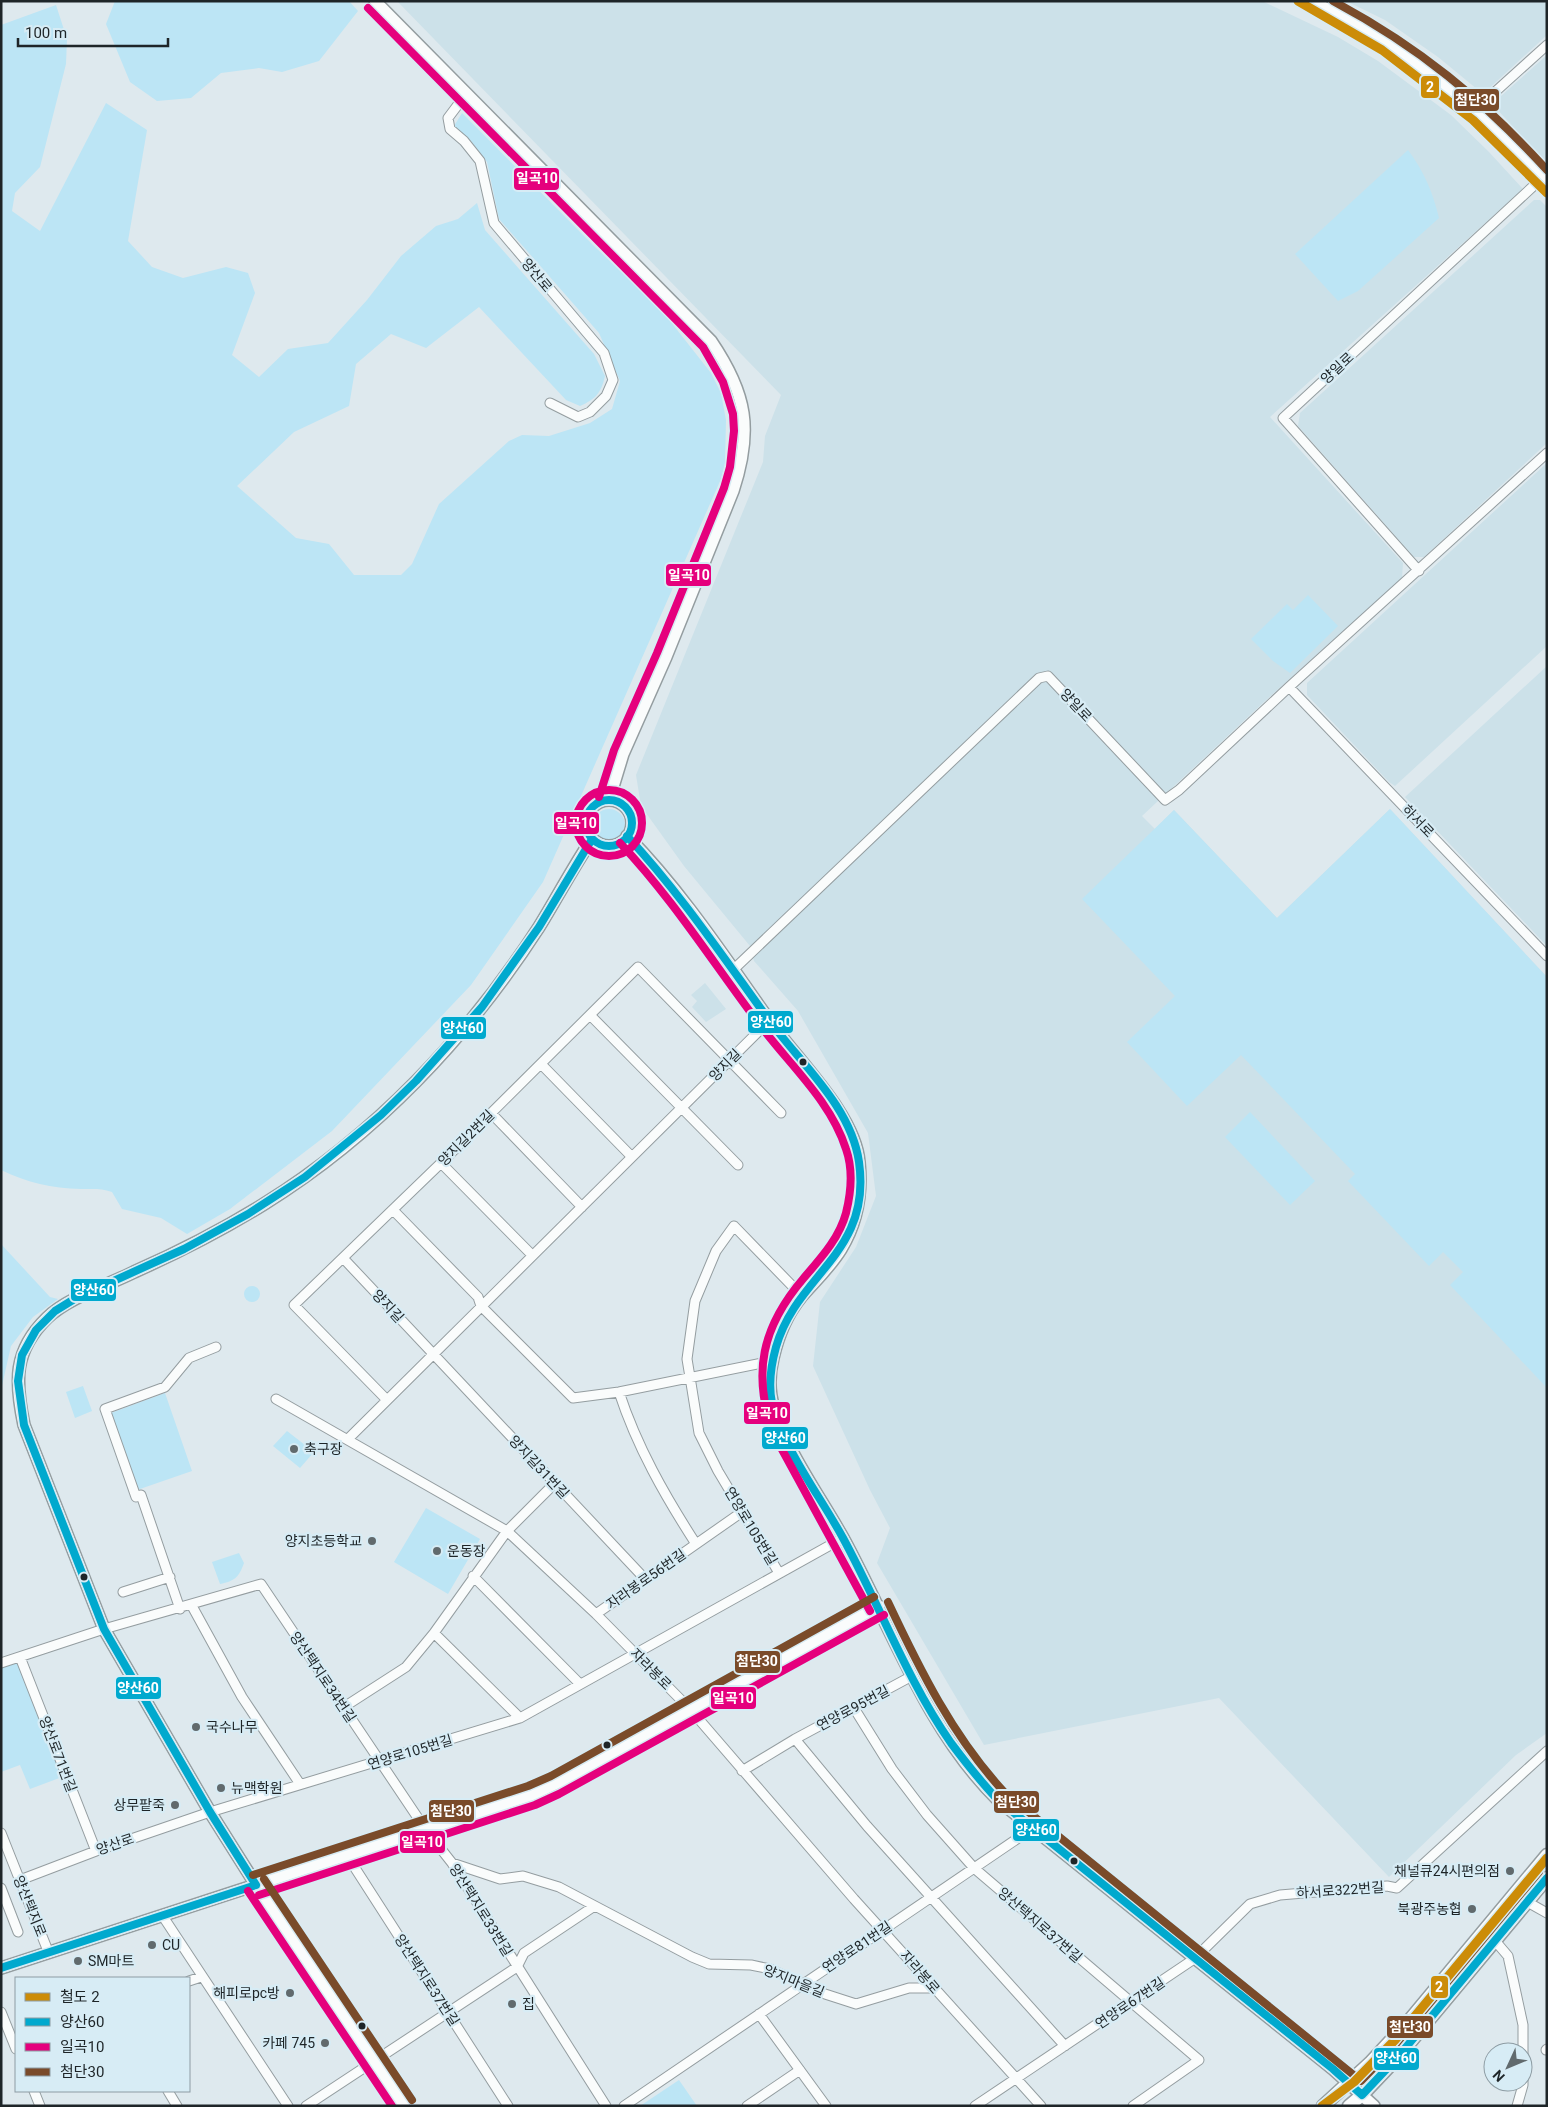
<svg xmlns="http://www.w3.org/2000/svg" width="1548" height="2107" viewBox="0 0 1548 2107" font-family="Roboto,'Noto Sans KR',sans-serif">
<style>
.built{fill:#cce1e9}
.green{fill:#bce5f5}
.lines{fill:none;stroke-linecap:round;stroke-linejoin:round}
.minor-casing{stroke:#949da0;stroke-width:11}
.tertiary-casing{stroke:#949da0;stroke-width:14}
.secondary-casing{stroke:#949da0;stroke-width:15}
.minor{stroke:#fafcfc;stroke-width:9}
.tertiary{stroke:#fafcfc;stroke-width:11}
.secondary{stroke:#fafcfc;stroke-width:12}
.bus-1-casing{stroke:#d7ecf5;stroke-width:11}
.bus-2-casing{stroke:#d7ecf5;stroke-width:11}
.bus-3-casing{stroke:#d7ecf5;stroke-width:11}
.bus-1{stroke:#00a9ce;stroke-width:8}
.bus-2{stroke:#e5007d;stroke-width:8}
.bus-3{stroke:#7a4b2a;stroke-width:8}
.rail-1-casing{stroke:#d7ecf5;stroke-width:12}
.rail-1{stroke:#cc8c08;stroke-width:9}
.bus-dot{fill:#1e2528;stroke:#d7ecf5;stroke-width:2}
.poi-dot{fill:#616a6d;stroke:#d7ecf5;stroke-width:2}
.labels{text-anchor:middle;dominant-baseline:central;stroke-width:4.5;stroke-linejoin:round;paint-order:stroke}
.street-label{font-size:14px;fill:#1e2528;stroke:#d7ecf5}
.poi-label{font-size:14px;fill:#1e2528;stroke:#d7ecf5;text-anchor:start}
.line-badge{stroke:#d7ecf5;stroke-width:2}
.badge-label{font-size:14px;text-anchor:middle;font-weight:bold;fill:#fff}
</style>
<rect width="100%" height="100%" fill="#dee9ee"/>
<!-- built -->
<path class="built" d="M397,1H1262L1338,37L1378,61L1451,115L1489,152L1523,189L1270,417L1403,563L1402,578L1264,702L1142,816L1155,829L1174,810L1277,918L1390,809L1547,977V1733L1516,1755L1389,1877L1219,1698L984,1745L877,1563L890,1528L870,1490L813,1366L820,1302L856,1247L876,1196L868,1133L798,1011L754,961L750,946L684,866L641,806L636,775L763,462L765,436L781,395Z
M1346,1H1547V35L1483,94L1438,57L1385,20Z
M1547,55V163L1492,104Z
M1534,200H1540L1547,207V443L1424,557H1414L1298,426L1300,413Z
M1547,463V646L1395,786L1389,782L1307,695V683Z
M1547,666V946L1405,797Z
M705,983L726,1009L706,1022L692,1007L697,1001L691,995Z"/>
<!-- green -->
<path class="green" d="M115,1H349L358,11L319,61L282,72L259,68L221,73L191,98L157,101L130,82L106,24Z
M56,5L67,39L66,64L40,167L15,193L12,211L40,231L106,103L147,130L128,241L152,267L183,278L226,267L248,273L255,293L232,355L259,377L288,349L328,343L367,300L401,256L436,226L458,219L477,203L485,230L594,354L605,376C601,393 596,399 580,406L566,400L479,307L426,348L391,334L356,364L349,406L294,432L237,486L296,538L329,544L354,575H401L412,564L439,504L509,441L522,435L549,436L590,423L612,409L620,381L599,333L499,219L487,162L471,141L454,126L462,113L593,245L663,312L711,373L721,393L726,420L725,463L721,479L543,882L471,985L332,1131L230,1209L187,1234L161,1218L122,1209L112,1192C101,1188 93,1189 81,1189C51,1188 28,1183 1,1170V25Z
M1408,150C1424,171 1433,193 1439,218L1358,291L1338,301L1295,254Z
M1308,595L1338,626L1290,673L1273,661L1251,639L1287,604L1293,610Z
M593 825a16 16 0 1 1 32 0a16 16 0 1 1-32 0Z
M1390,809L1547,977V1388L1450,1285L1463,1272L1443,1252L1429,1266L1348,1181L1355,1174L1241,1055L1187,1106L1127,1042L1175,996L1082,899L1174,810L1277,918Z
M1250,1112L1315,1181L1290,1205L1225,1137Z
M1,1244L50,1297L58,1299L33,1317L11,1346L1,1390Z
M244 1294a8 8 0 1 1 16 0a8 8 0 1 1-16 0Z
M83,1386L92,1411L75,1418L66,1392Z
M165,1393L192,1471L137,1490L111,1413Z
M287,1431L314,1452L300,1468L273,1446Z
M426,1508L480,1539L448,1594L394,1562Z
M239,1553L244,1563C239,1577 235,1581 220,1584L212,1562Z
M18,1660L62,1777L30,1789L20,1765L1,1772V1666Z
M679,2080L697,2106H640Z"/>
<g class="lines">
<!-- minor casing -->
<g class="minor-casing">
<path id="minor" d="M466,94L448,118L450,129L464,141L480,161L494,223L604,353L613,380L606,396L590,412L578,417L550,403
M1475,110L1547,45
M1419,571L1283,418L1541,179
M1289,687L1547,956
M733,970L1039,678L1048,676L1165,800L1179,790L1289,687L1547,453
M590,1015L738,1165
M541,1064L632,1157
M491,1113L582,1207
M441,1163L532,1255
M393,1210L478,1297L481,1306L573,1398L619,1392L772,1361
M343,1258L646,1580
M619,1392C637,1447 665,1496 696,1544
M276,1399L507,1531L596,1614L690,1709L854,1899L1041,2106
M387,1400L294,1305L441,1163L638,967L781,1113
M348,1439L769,1021
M779,1573L718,1471L699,1433L690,1377L687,1359L695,1301L716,1251L734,1226L802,1296
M473,1576L580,1684
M123,1592L170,1577
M192,1606L242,1697L300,1784
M180,1609L141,1495L136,1497L105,1409L165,1387L189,1358L216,1347
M596,1614L742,1512
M434,1633L520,1718
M20,1657L96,1851
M1,1663L104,1629L261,1584L426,1830L452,1863L606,2106
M344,1707L406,1667L434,1633L507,1531L555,1483
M854,1708L892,1769L927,1815L974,1868L1199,2060L1133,2106
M795,1739L867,1826L1065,2046
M742,1771L795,1739L912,1676
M1,1833L48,1951
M346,1854L508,2106
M452,1863L500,1879L523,1876L559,1887L692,1957L709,1964L751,1965L770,1969L825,1994L856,2004L909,1988H933
M20,1880L96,1851L210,1812L520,1718L843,1538
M1,1888L18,1932
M1513,1894L1547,1913
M162,1915L288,2106
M1485,1929L1508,1956L1523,2025V2085L1517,2106
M189,1981L201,1977
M1,2012L16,2049
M759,2014L826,2106
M1546,2050L1547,2049
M34,2091L40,2106
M168,2091L177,2106
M306,2106L517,1967L524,1953L593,1907
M624,2106L1033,1828
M747,2106L800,2070
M975,2106L1194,1959L1250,1904L1280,1895L1387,1886L1397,1888L1547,1751"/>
</g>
<!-- tertiary casing -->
<g class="tertiary-casing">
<path id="tertiary" d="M375,1L711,341C747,394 753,430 733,491L666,657L623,754L609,800
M586 823a23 23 0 1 1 46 0a23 23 0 1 1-46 0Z
M627,836C681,891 725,958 769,1020C796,1059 855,1114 859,1162C862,1192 857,1223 841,1249C830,1267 815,1281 801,1297C787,1314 778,1336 773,1358C769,1374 769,1393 774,1408C785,1449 822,1500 843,1538C891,1626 926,1729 998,1800L1333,2069L1374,2106
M1,1968L532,1795L576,1774L879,1606
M404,2106L256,1885L210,1812L104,1629L24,1425C15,1382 13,1351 47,1318C67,1298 108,1285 134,1272C179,1252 222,1230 264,1204C375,1135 468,1037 539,927C557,898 573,867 592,839"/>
</g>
<!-- secondary casing -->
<g class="secondary-casing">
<path id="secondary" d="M1311,1C1369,31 1427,66 1476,111C1501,134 1524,160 1547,185
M1323,2106L1370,2063L1408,2022L1547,1855
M1349,2106L1362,2095L1397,2058L1547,1878"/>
</g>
<!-- minor -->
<use href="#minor" class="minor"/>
<!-- tertiary -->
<use href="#tertiary" class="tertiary"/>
<!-- secondary -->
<use href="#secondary" class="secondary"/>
<!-- bus-1 casing -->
<g class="bus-1-casing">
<path id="bus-1" d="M586 823a23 23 0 1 1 46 0a23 23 0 1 1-46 0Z
M627,836C680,893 723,957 769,1020C800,1063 851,1106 859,1162C872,1254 797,1273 776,1347C771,1365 768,1384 772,1403C785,1452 819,1494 843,1538C880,1606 907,1680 951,1743C966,1763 981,1782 998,1800L1333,2069L1362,2095L1397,2058L1547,1878
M256,1885L210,1812L104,1629L24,1425L18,1381L22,1355L36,1330L55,1311L76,1298L184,1249L248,1214L305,1177L381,1115L416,1081L482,1007L539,927L592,839
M1,1968L256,1885"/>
</g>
<!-- bus-2 casing -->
<g class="bus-2-casing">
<path id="bus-2" d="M368,8L703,347L723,382L733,414L734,431L730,467L724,488L657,653L614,750L599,797
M576 823a33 33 0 1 1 66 0a33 33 0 1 1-66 0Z
M620,843C674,900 715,966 763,1029C792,1067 831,1102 846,1149C853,1169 851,1193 846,1213C839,1239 820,1259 803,1279C762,1327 752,1373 773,1433L870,1611
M248,1891L392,2106
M259,1895L535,1805L559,1794L884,1615"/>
</g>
<!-- bus-3 casing -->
<g class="bus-3-casing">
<path id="bus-3" d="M1333,1C1419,47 1481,98 1547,170
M888,1602C920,1670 953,1737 1005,1793L1361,2081L1390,2051L1539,1872
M253,1875L528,1786L551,1776L874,1597
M264,1879L412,2100"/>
</g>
<!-- bus-1 -->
<use href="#bus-1" class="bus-1"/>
<!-- bus-2 -->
<use href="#bus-2" class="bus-2"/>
<!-- bus-3 -->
<use href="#bus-3" class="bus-3"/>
<!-- rail-1 casing -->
<g class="rail-1-casing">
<path id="rail-1" d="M1298,1L1382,50L1473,120L1547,193
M1322,2106L1354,2082L1395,2040L1547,1858"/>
</g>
<!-- rail-1 -->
<use href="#rail-1" class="rail-1"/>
</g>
<!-- markers -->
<g class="bus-dot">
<circle cx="803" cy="1062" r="4.5"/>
<circle cx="84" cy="1577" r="4.5"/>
<circle cx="607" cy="1745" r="4.5"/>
<circle cx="1074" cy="1861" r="4.5"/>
<circle cx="362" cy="2026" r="4.5"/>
</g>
<g class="poi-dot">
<circle cx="294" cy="1449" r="5"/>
<circle cx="372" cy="1541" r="5"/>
<circle cx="437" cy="1551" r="5"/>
<circle cx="196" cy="1727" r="5"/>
<circle cx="221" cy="1788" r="5"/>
<circle cx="175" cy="1805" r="5"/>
<circle cx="1510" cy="1871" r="5"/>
<circle cx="1472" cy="1909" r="5"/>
<circle cx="152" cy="1945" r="5"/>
<circle cx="78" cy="1961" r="5"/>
<circle cx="290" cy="1993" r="5"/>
<circle cx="512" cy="2004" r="5"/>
<circle cx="325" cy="2043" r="5"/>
</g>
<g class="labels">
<!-- street labels -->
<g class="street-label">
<text transform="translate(537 275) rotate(50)">양산로</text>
<text transform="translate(1337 368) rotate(-43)">양일로</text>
<text transform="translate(1076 705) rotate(47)">양일로</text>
<text transform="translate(1418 821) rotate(46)">하서로</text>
<text transform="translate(725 1065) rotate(-45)">양지길</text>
<text transform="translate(466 1138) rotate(-45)">양지길2번길</text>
<text transform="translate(388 1306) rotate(47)">양지길</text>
<text transform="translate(539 1467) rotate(47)">양지길31번길</text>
<text transform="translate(751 1526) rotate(59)">연양로105번길</text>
<text transform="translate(646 1579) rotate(-35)">자라봉로56번길</text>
<text transform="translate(651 1669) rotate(45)">자라봉로</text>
<text transform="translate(323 1677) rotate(56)">양산택지로34번길</text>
<text transform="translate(853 1708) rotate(-28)">연양로95번길</text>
<text transform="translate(410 1752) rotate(-17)">연양로105번길</text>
<text transform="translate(58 1754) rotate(69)">양산로71번길</text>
<text transform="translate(115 1844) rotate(-19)">양산로</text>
<text transform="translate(1340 1890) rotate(-4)">하서로322번길</text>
<text transform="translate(30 1906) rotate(68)">양산택지로</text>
<text transform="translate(481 1910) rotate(58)">양산택지로33번길</text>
<text transform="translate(1040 1925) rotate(41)">양산택지로37번길</text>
<text transform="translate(857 1947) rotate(-34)">연양로81번길</text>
<text transform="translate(920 1972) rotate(49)">자라봉로</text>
<text transform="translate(427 1980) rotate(57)">양산택지로37번길</text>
<text transform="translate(794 1981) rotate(22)">양지마을길</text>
<text transform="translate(1130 2003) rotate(-34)">연양로67번길</text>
</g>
<!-- poi labels -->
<g class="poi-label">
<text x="304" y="1449">축구장</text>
<text x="362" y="1541" text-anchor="end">양지초등학교</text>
<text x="447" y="1551">운동장</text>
<text x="206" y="1727">국수나무</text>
<text x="231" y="1788">뉴맥학원</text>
<text x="165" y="1805" text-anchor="end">상무팥죽</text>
<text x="1500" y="1871" text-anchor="end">채널큐24시편의점</text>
<text x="1462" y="1909" text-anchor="end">북광주농협</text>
<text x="162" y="1945">CU</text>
<text x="88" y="1961">SM마트</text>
<text x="280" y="1993" text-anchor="end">해피로pc방</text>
<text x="522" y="2004">집</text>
<text x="315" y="2043" text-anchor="end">카페 745</text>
</g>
</g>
<g class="line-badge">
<rect x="1420" y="75" width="20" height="24" rx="5" fill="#cc8c08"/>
<rect x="1453" y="88" width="47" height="24" rx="5" fill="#7a4b2a"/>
<rect x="513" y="167" width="47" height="24" rx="5" fill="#e5007d"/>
<rect x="665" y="563" width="47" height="24" rx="5" fill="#e5007d"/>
<rect x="553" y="811" width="47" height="24" rx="5" fill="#e5007d"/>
<rect x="747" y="1010" width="47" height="24" rx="5" fill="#00a9ce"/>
<rect x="440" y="1016" width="47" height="24" rx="5" fill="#00a9ce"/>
<rect x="70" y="1278" width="47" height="24" rx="5" fill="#00a9ce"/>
<rect x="743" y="1401" width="48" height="24" rx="5" fill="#e5007d"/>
<rect x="761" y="1426" width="48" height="24" rx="5" fill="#00a9ce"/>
<rect x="734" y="1650" width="47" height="24" rx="5" fill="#7a4b2a"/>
<rect x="115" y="1676" width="47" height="24" rx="5" fill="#00a9ce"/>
<rect x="710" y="1686" width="47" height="24" rx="5" fill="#e5007d"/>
<rect x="993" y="1790" width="47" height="24" rx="5" fill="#7a4b2a"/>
<rect x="428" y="1799" width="47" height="24" rx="5" fill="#7a4b2a"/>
<rect x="1012" y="1818" width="48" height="24" rx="5" fill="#00a9ce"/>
<rect x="399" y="1830" width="47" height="24" rx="5" fill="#e5007d"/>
<rect x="1430" y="1975" width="19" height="24" rx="5" fill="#cc8c08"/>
<rect x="1386" y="2015" width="48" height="24" rx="5" fill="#7a4b2a"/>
<rect x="1373" y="2047" width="47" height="24" rx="5" fill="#00a9ce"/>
</g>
<g class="badge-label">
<text x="1430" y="92">2</text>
<text x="1476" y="105">첨단30</text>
<text x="537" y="183">일곡10</text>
<text x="689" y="580">일곡10</text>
<text x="576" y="828">일곡10</text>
<text x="771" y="1027">양산60</text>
<text x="463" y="1033">양산60</text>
<text x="94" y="1295">양산60</text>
<text x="767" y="1418">일곡10</text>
<text x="785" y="1443">양산60</text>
<text x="757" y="1666">첨단30</text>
<text x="138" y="1693">양산60</text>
<text x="733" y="1703">일곡10</text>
<text x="1016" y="1807">첨단30</text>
<text x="451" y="1816">첨단30</text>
<text x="1036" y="1835">양산60</text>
<text x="422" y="1847">일곡10</text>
<text x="1439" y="1992">2</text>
<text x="1410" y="2032">첨단30</text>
<text x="1396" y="2063">양산60</text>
</g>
<!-- border -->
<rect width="1548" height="2107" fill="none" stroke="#1e2528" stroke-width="5"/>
<!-- legend -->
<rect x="15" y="1977" width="175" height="115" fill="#d7ecf5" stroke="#8d9ca3"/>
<rect x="25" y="1993" width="25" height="8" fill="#cc8c08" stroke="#8d9ca3"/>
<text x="60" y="2002" font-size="15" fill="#1e2528">철도 2</text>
<rect x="25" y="2018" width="25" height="8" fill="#00a9ce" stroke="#8d9ca3"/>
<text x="60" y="2027" font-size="15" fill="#1e2528">양산60</text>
<rect x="25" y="2043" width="25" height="8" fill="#e5007d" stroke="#8d9ca3"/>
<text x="60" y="2052" font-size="15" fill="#1e2528">일곡10</text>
<rect x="25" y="2068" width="25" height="8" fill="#7a4b2a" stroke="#8d9ca3"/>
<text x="60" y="2077" font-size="15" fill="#1e2528">첨단30</text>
<!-- north arrow -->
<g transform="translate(1508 2067) rotate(226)"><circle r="24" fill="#d7ecf5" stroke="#8d9ca3"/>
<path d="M0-4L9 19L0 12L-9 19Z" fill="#616a6d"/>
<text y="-8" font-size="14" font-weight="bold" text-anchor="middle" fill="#1e2528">N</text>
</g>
<!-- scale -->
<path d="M18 38v8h150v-8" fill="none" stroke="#1e2528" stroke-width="2.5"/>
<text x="25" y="38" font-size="15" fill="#1e2528" stroke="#d7ecf5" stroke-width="4" paint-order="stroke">100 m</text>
</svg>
